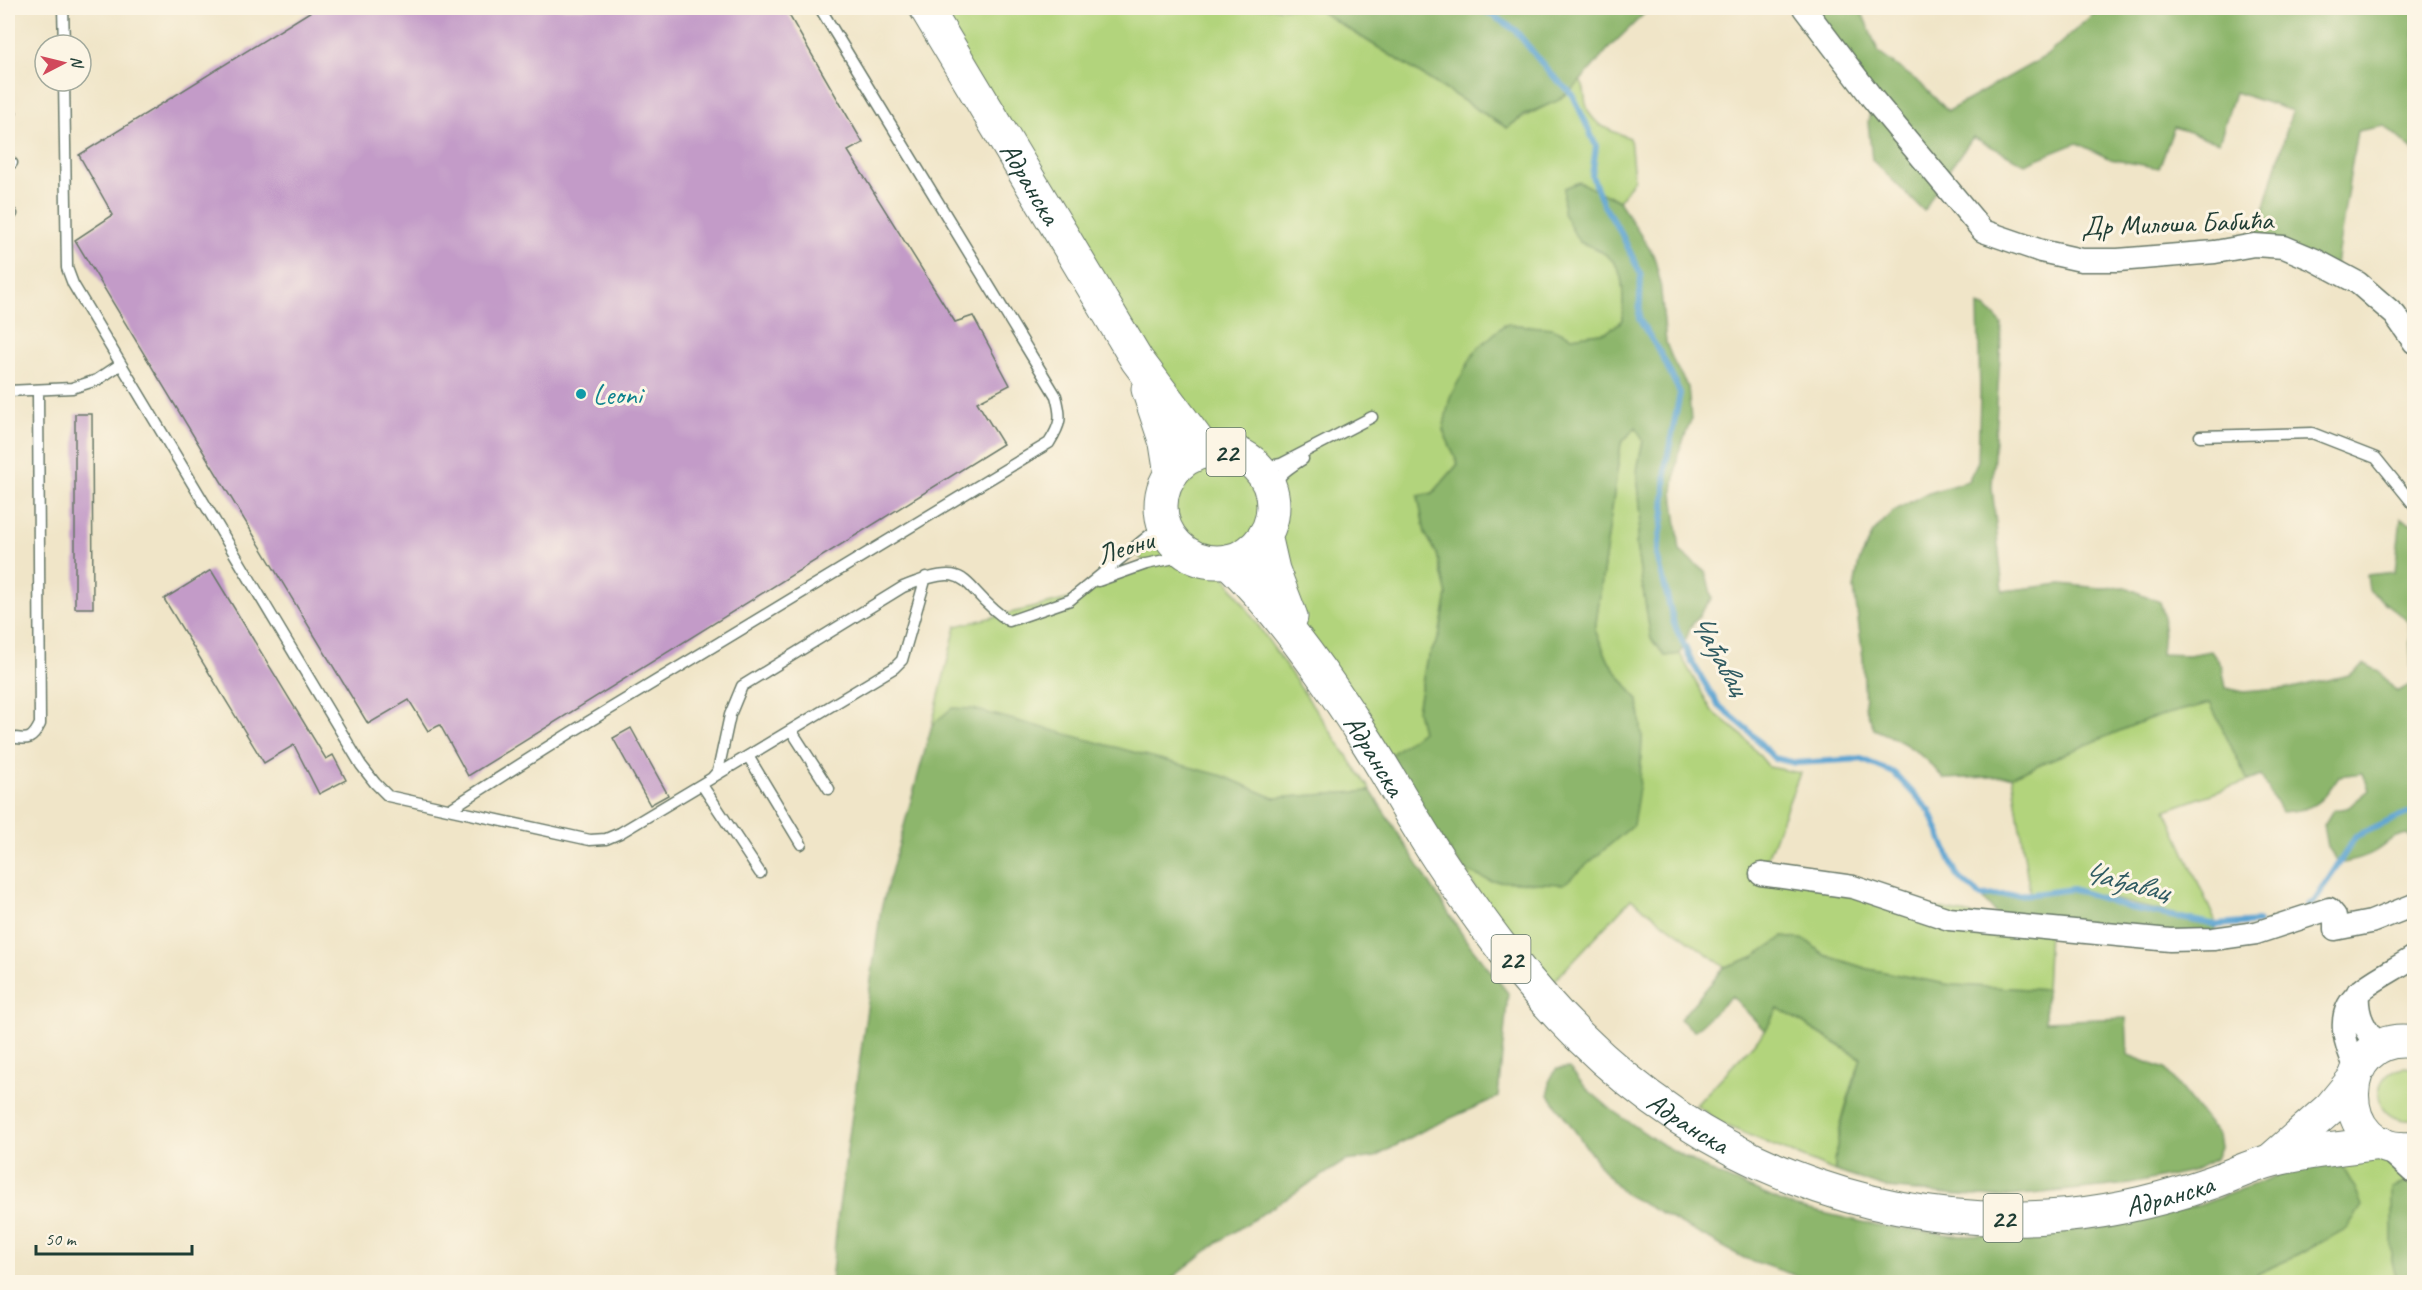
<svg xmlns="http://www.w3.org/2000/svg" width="2422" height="1290" viewBox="0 0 2422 1290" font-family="Caveat,sans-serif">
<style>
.green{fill:#b2d47c;stroke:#688858;stroke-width:1.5}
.forest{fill:#8db66c;stroke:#567a50;stroke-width:1.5}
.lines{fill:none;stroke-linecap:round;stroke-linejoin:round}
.stream{stroke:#5aa3d1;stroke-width:6}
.building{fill:#c39bc8}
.service-casing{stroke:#687868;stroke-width:13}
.minor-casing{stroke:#687868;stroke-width:25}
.tertiary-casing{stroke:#687868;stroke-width:31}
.primary-casing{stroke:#687868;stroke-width:35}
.service{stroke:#fff;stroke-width:10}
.minor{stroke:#fff;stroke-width:22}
.tertiary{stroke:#fff;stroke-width:28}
.primary{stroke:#fff;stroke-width:33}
.culture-dot{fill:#0f9aa8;stroke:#fcf5e5;stroke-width:2}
.labels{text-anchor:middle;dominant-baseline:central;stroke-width:6;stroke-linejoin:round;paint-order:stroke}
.shield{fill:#fcf5e5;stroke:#617469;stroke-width:1.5}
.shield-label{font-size:27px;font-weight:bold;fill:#1f3d34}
.street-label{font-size:28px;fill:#1f3d34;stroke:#fcf5e5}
.culture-label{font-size:28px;fill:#0d838f;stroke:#fcf5e5;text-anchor:start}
.water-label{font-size:30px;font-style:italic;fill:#315c63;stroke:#fcf5e5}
</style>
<rect width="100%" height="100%" fill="#fcf5e5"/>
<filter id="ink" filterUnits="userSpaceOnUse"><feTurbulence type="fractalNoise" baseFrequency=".0167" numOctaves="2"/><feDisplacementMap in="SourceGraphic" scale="12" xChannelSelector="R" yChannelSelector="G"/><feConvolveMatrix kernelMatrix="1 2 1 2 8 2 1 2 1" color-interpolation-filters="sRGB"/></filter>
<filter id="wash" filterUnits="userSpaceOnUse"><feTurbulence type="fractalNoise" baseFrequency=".008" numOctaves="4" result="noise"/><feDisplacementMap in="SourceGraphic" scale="24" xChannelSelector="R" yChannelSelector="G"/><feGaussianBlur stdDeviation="1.35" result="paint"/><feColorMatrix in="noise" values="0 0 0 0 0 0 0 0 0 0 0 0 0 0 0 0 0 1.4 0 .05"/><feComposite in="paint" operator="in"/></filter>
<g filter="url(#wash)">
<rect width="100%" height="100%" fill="#f0e5c8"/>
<!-- green -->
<path class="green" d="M926,8H1315L1507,128C1530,110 1561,104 1580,81C1586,88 1584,96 1586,104C1591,126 1612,131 1630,138L1634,179L1619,201L1609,195L1579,242C1626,258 1623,275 1623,320L1607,332L1572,337L1552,328L1504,324L1443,430L1458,464L1433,493L1418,496L1425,533L1437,554L1447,595L1439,637L1426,662L1417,711L1422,731L1380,763L1237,559C1313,515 1250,422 1189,458C1184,461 1179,466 1174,470L1162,430Z
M1637,427L1643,441L1637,471L1641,516L1636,545L1651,639L1665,656L1680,654L1712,711L1743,736L1769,767L1800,773L1761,874L2049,930L2046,990L1951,985L1868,969L1824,955L1806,940L1783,937L1753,957L1725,967L1631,899L1541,995L1465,871L1491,881L1640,782L1642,737L1638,700L1609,662L1595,630L1621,443Z
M1172 507a45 45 0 1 1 90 0a45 45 0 1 1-90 0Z
M1164,523C1175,546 1189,558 1215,562L1371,791L1274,798L1223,776L932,725L956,626L1073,598L1105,579L1146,564L1133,549Z
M2210,703L2248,781L2166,810L2217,925L2073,889L2030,894L2012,776L2148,719Z
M1778,1008L1861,1059C1849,1096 1835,1131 1835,1171L1720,1123L1696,1105L1765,1031Z
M2403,1067L2414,1068V1119L2412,1120C2374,1123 2366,1077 2403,1067Z
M2381,1152L2414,1179L2392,1260L2397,1282H2248L2259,1273L2298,1255L2347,1228L2318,1160Z"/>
<!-- forest -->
<path class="forest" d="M1315,8H1650L1610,47L1576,86L1557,101L1524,115L1507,128Z
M1804,8H1860L1879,53L1920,83L1948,111L2046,56L2100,8H2414V151L2385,126L2357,131L2335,271L2254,245L2292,111L2235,92L2219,142L2174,127L2159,168L2110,159L2077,143L2025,164L1973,137L1941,181L1924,211L1872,160L1868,122L1873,99Z
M1579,182L1619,201L1654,256L1660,281L1666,343L1675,365L1688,387L1691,420L1678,454L1673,492L1680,551L1706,573L1712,598L1691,626L1680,654L1665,656L1651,639L1636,545L1641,516L1637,471L1643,441L1636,427L1621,443L1595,630L1609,662L1638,700L1642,737L1640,782L1633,825L1564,884L1491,881L1465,871L1380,763L1422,731L1417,711L1426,662L1439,637L1447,595L1437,554L1425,533L1418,496L1433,493L1458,464L1443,430L1450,397L1475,351L1505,324L1552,328L1572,337L1607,332L1623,320C1623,275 1626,258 1579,242L1563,213L1564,188Z
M1978,305L1987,308L2002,324L1992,487L2003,591L2061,584L2100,588L2126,587L2160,602L2164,615L2161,654L2188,655L2211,651L2222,667L2226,688L2244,692L2292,688L2349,675L2365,664L2378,671L2397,692L2412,684L2409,622L2369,590L2367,575L2395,572L2401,518L2414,525V841L2407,834C2388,838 2391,841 2376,851C2365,858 2351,861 2338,863L2328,847L2324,825L2333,810L2347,808L2369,790L2363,773L2339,776C2321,802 2315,811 2281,812L2261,776L2248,781L2210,703L2148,719L2012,776L1944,779C1921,752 1907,743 1874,729L1865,706L1863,658L1854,588L1859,562L1873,533L1892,512L1923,495L1968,481L1978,461L1980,394Z
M952,708L973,709L1223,776L1274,798L1371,791L1465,939L1508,993L1498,1097L1424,1130L1375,1157L1345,1161L1218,1242L1167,1282H831L838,1214L881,909L932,725Z
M2073,889L2130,908L2217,925L2213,939L2005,925L1981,896L2033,894Z
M1783,937L1806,940L1824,955L1868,969L1951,985L2046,990L2045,1021L2126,1018L2128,1055L2165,1069L2218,1135L2220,1147L2215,1159L2192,1171L2130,1184L2002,1197L1956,1195L1887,1188L1835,1171C1835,1130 1851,1096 1861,1058L1778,1008L1765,1031L1732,996L1694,1031L1680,1019L1725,967L1753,957Z
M1569,1068L1587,1089L1613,1111L1658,1142L1714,1173L1792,1206L1876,1225L1961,1236L2035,1234L2119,1225L2200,1205L2318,1160L2342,1166L2355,1188L2362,1206L2347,1228L2298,1255L2259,1273L2248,1282H1814L1744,1258L1625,1194L1606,1174L1549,1095V1082L1556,1069Z
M2404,1183H2414V1282H2397L2392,1260V1188Z"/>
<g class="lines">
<!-- stream -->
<path class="stream" d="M1481,8L1515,30L1549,72L1573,95L1596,146L1592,176L1603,204L1621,233L1641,275L1639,319L1662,356L1680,393L1666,464L1664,512L1657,555L1674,624L1692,662L1718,705L1748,730L1774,758L1796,763L1861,759L1894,773L1930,811L1957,876L1981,896L2033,894L2073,889L2130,908L2217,925L2258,922
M2307,905L2314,902L2356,836L2408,813L2414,814"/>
</g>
<g id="blocks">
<!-- building -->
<path class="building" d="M316,8H785L863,143L848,151L955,322L973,316L1010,385L977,402L1003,444L468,776L440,725L428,731L409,700L368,724L75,240L113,215L79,155Z
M75,414H92L93,608H75Z
M211,570L326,759L333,755L346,780L319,794L294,745L264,763L164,599Z
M631,728L668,795L650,805L613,738Z"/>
</g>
</g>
<g filter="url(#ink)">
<use href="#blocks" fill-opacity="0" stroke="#687868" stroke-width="1.5"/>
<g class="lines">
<!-- service casing -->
<g class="service-casing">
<path id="service" d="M63,8L64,45
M64,81L67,268L73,284L361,765L375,783L388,796L590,840L606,839L620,833L712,778L718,771L730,715L742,686L903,587C976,557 958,588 1009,621L1070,600L1164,523
M8,113H11
M8,163H12
M8,214H12
M8,391L72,388L97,380L121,364
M2200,436L2312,433L2376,458L2414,505
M1250,461L1265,467L1281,464L1372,417
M1272,496C1276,475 1286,470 1303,459
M1098,581L1146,564L1189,555
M791,730L829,789
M8,737C26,739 31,743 40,724L38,390
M748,756L801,844
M713,777L894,668L902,660L926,577
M702,785L760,873
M450,809L570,733L1049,443C1061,424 1062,418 1056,396L820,8"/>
</g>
<!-- minor casing -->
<g class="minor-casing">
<path id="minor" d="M1804,8L1873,99L1983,231L2041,251L2081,260H2118L2215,252L2254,245L2284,247L2315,260L2358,283L2395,315L2414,342
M1761,874L1853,887L1949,919L2170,940L2213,939L2256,933L2329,909L2335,916V929L2371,922L2414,905
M2358,992C2356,1016 2365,1030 2380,1047
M2357,1070C2322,998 2362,990 2414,957"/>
</g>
<!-- tertiary casing -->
<g class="tertiary-casing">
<path id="tertiary" d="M2390,1147L2414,1169"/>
</g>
<!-- primary casing -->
<g class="primary-casing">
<g id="primary">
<path id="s1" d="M926,8L1137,360L1206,452"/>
<path d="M1148,389L1166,443L1171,475"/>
<circle cx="1217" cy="506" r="56"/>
<path d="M1265,535L1273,570L1291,617"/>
<path id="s2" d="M1228,561C1281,613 1326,677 1366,740C1391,779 1413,820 1438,858C1480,921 1525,983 1579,1036C1703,1159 1871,1229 2047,1217C2100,1214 2154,1202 2204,1185C2227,1178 2249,1166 2273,1160C2308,1151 2345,1148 2381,1143"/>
<path d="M2414,1042C2333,1029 2331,1160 2414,1148"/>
<path d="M2271,1160L2330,1108L2353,1080"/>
</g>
</g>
<!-- service -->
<use href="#service" class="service"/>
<!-- minor -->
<use href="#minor" class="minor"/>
<!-- tertiary -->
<use href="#tertiary" class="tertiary"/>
<!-- primary -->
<use href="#primary" class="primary"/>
</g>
</g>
<!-- markers -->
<circle class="culture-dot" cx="581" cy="394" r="6"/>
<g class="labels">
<!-- shield labels -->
<g class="shield">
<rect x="1206.5" y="428" width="39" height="48" rx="4.5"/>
<rect x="1491.5" y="935" width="39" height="48" rx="4.5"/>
<rect x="1983.5" y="1194" width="39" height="48" rx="4.5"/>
</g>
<g class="shield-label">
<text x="1226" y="452">22</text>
<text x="1511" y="959">22</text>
<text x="2003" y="1218">22</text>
</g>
<!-- street labels -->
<g class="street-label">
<text stroke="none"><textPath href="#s1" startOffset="204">Адранска</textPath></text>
<text transform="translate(2177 223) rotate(-2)">Др Милоша Бабића</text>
<text transform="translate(1125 547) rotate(-17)">Леони</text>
<text stroke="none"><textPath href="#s2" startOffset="244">Адранска</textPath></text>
<text stroke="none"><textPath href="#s2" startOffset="732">Адранска</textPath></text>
<text stroke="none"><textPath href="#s2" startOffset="1234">Адранска</textPath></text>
</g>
<!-- culture labels -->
<g class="culture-label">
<text x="593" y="394">Leoni</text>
</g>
<!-- water labels -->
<g class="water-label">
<text transform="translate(1720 654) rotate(61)">Чађавац</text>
<text transform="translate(2126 881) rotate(14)">Чађавац</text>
</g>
</g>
<!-- margin -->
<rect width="2422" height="1290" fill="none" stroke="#fcf5e5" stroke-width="30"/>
<!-- north arrow -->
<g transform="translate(63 63) rotate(83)"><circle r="28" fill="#fcf5e5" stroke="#a4ab9e" stroke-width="1.5"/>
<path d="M0-4.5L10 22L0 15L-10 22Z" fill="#d1495b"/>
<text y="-9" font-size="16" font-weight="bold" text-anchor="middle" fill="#1f3d34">N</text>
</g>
<!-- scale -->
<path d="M36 1245v9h156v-9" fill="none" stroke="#1f3d34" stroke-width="3"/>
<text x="45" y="1245" font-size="18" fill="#1f3d34" stroke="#fcf5e5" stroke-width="4.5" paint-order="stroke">50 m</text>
</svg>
